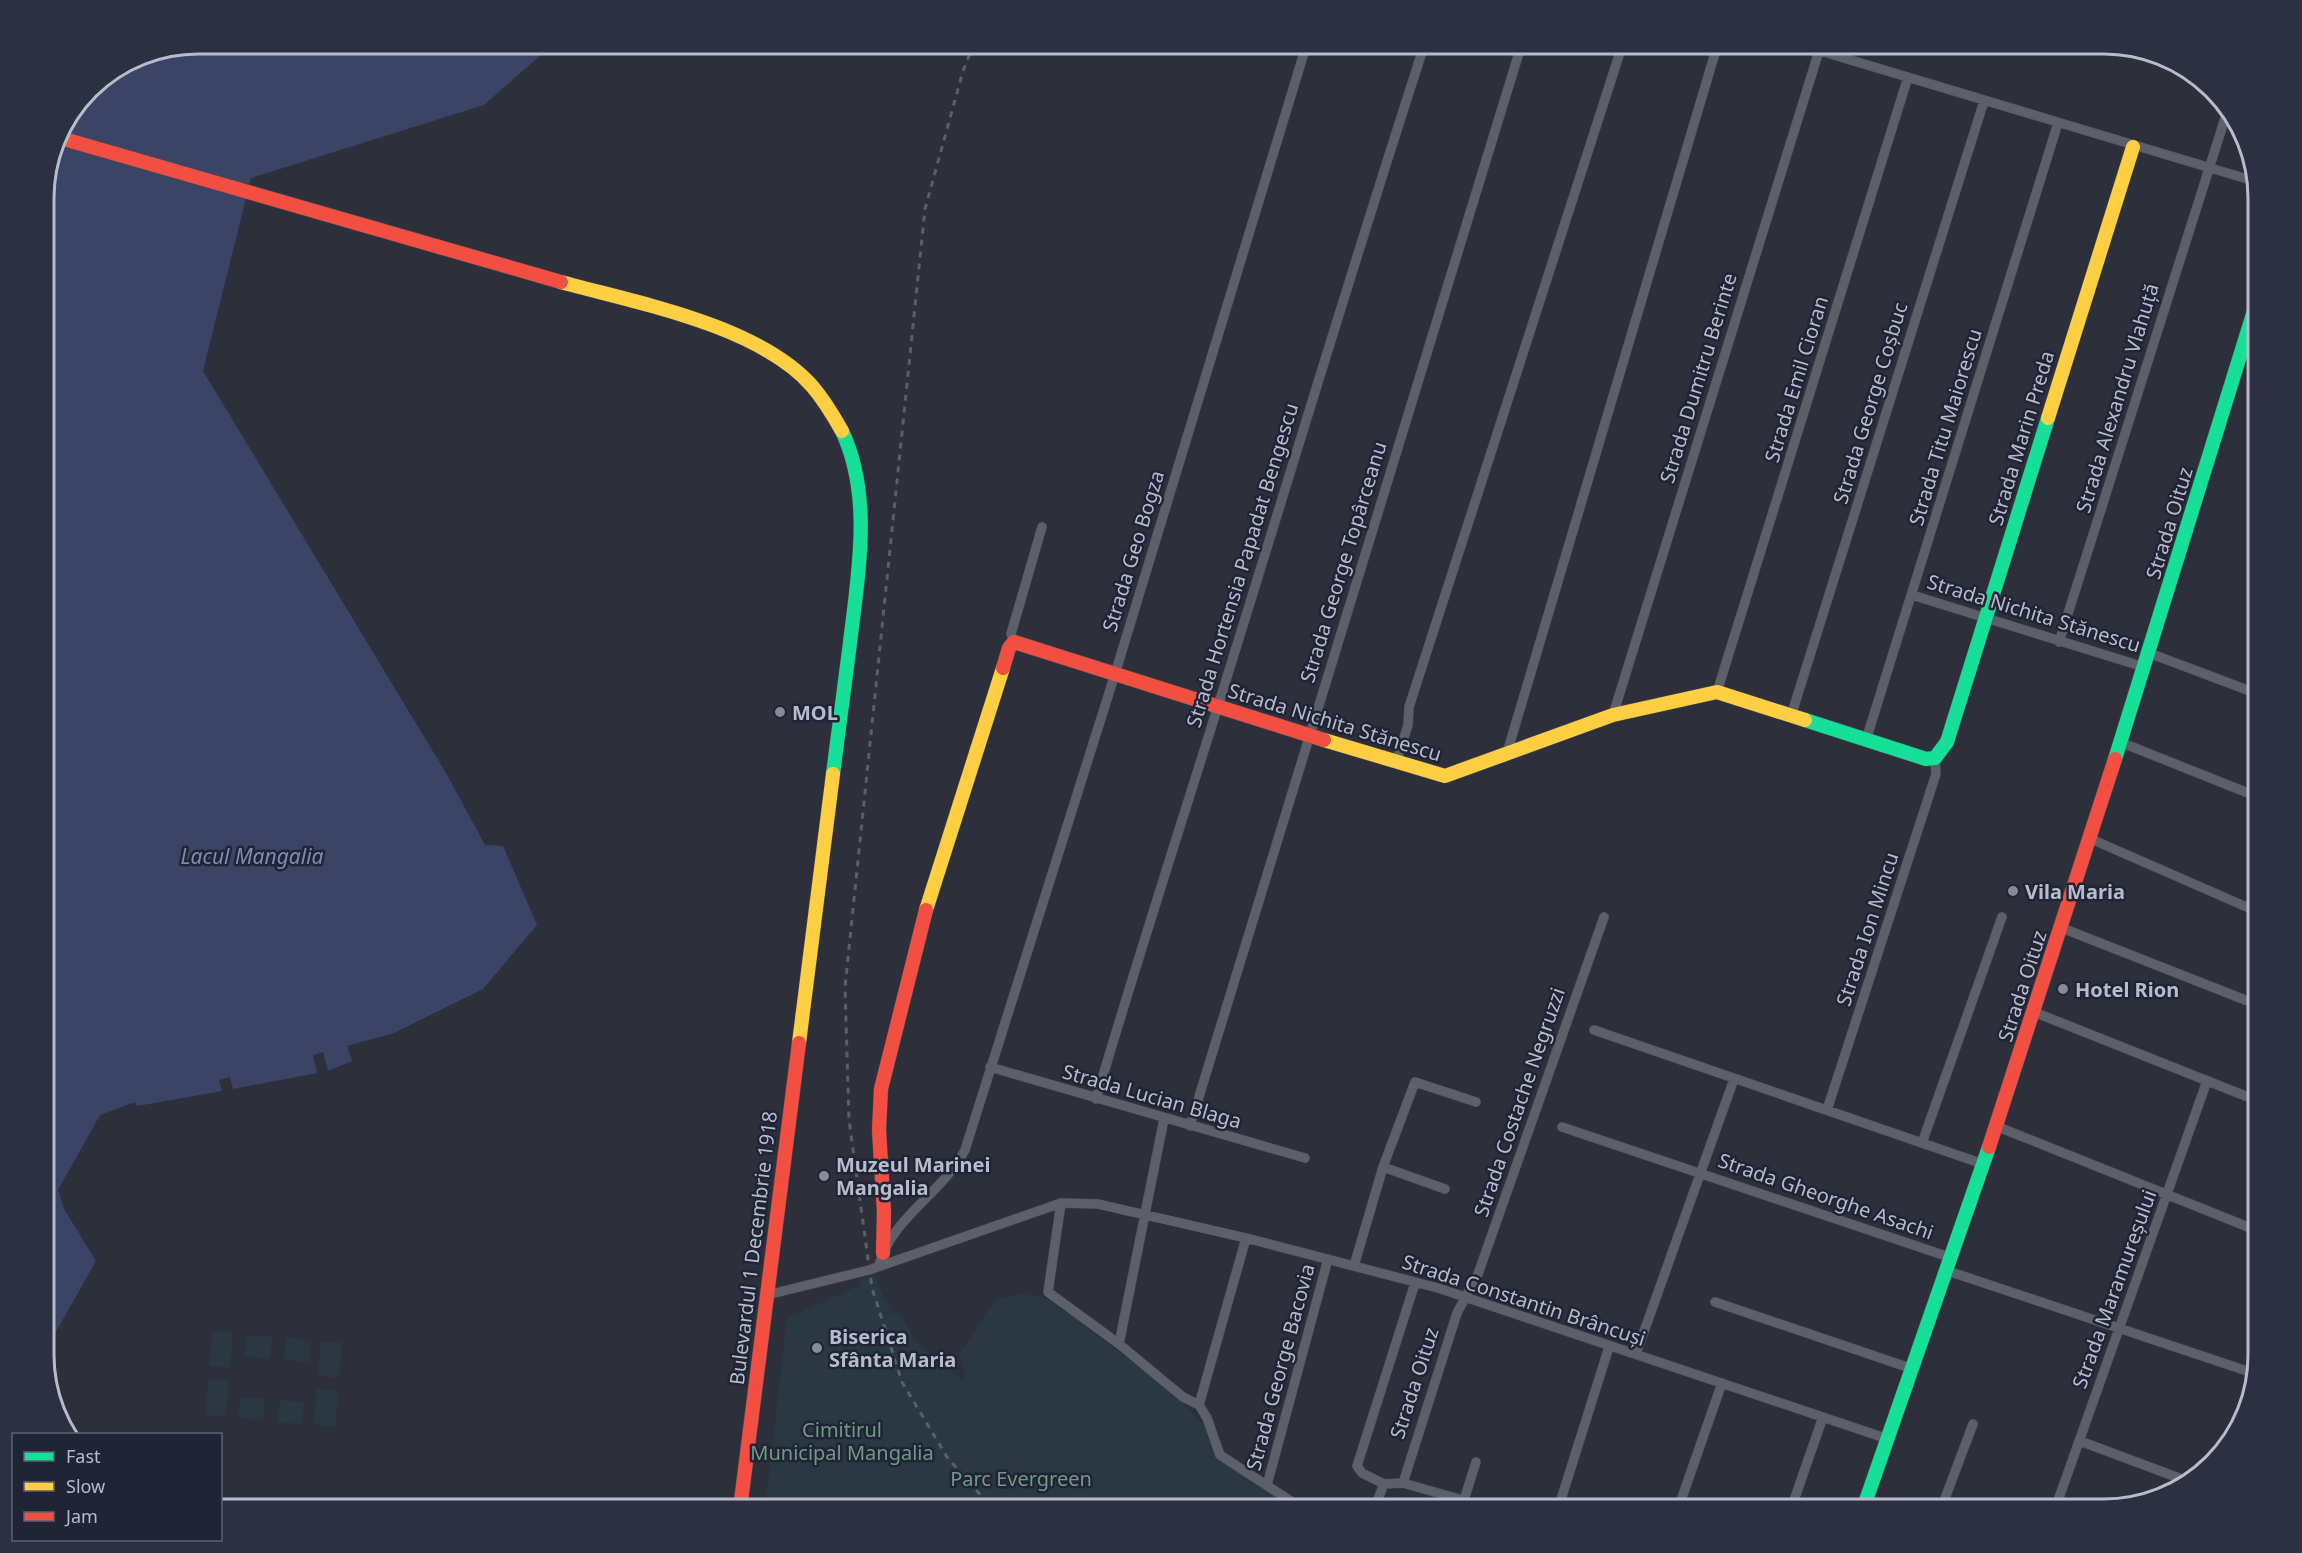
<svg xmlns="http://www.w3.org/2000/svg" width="2302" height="1553" viewBox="0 0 2302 1553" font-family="'Noto Sans',sans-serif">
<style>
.green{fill:#2a3941}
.water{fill:#3c4465}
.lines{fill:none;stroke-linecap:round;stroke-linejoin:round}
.street-casing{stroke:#4b4d55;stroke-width:10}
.fast-casing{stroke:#4b4d55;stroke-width:15}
.slow-casing{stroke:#4b4d55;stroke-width:15}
.jam-casing{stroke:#4b4d55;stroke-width:15}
.street{stroke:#5d6069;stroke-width:9}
.fast{stroke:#16e098;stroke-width:14}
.slow{stroke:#ffcf43;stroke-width:14}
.jam{stroke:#f24e42;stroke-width:14}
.rail{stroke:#5b5e66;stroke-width:3;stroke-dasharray:6 6;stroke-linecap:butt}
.poi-dot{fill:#878a99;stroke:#202436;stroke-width:2}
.labels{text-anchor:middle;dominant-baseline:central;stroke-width:5;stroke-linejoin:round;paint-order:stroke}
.street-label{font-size:20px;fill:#b8bbcb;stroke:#202436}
.poi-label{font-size:20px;font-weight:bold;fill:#b8bbcb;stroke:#202436;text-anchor:start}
.park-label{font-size:20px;fill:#709b83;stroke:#202436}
.water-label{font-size:21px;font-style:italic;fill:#808bb1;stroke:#202436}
.rim{fill:none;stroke:#b8bbcb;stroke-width:3}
</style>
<rect width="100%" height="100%" fill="#2d303b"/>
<!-- green -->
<path class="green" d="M874,1275L892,1315L898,1311L917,1343L962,1380L966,1376L959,1355L993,1303C1013,1290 1033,1294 1053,1302L1178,1396L1204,1426L1218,1458L1297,1509H765L787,1318L861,1285L859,1280Z
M212,1331L233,1332L230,1368L209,1366Z
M247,1335L272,1337L270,1358L245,1356Z
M286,1338L311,1341L309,1362L284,1360Z
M321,1341L342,1343L339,1378L318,1376Z
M208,1379L229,1381L226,1416L205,1415Z
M317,1389L338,1391L335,1427L314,1424Z
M240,1397L265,1399L263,1420L238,1418Z
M280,1400L304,1403L302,1424L278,1422Z"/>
<!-- water -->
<path class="water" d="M198,44H549L543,53L484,105L251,178L203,371L446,773L485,845L503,846L537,925L483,989L394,1033L347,1046L352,1061L328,1071L323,1052L313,1055L317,1073L233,1089L230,1077L219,1080L222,1091L137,1106L135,1102L100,1115L58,1190L64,1209L96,1261L44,1353V189L55,139L89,89L140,55Z"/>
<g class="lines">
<!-- street casing -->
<g class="street-casing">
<path id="street" d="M1794,43L2254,181
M1912,595L2144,667
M1014,642L1011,634L1042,527
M2059,642L2227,112
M2149,653L2258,694
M1717,692L1908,77
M1613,715L1819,51
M1791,716L1984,101
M1866,740L2058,123
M2120,742L2258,797
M1507,753L1718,43
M1396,763L1408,725L1409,707L1623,43
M2091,839L2258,912
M2062,928L2258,1005
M2034,1012L2258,1101
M1594,1030L1983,1164
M990,1067L1305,1158
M1096,1099C1135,967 1177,837 1218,706C1287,485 1353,264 1425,43
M1827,1110L1936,774L1935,758
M1190,1126L1522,43
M1996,1126L2258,1231
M1562,1127L1952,1258
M1922,1143L2002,917
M1383,1167L1445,1189
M1061,1203L1048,1292L1119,1344L1183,1397L1199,1405
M1246,1238L1199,1405L1207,1418L1220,1455L1303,1509
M879,1265C893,1216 941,1195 965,1150L1115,674L1307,43
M1354,1266L1383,1167L1415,1082L1476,1102
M1948,1271L2253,1373
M767,1295L869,1270L1061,1203L1098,1204L1246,1238L1438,1288L1888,1439
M1715,1302L1913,1369
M1119,1344L1164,1119
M1636,1354L1734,1079
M2080,1441L2187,1481
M1403,1483L1457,1313L1478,1274L1604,917
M1384,1484L1362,1473L1357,1466L1415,1283
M1384,1484L1403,1483L1494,1509
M1267,1485L1328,1259
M1867,1499L1899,1509
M1464,1500L1476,1462
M1374,1509L1384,1484
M1558,1509L1609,1347
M1678,1509L1722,1383
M1791,1509L1823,1417
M1941,1509L1973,1424
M2055,1509L2207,1081"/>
</g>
<!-- fast casing -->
<g class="fast-casing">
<path id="fast" d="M1805,720L1926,759L1935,758L1947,742L2048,418
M2115,759L2258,298
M833,774C839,730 844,687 850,643C858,574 873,497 842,431
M1863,1509L1989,1147"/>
</g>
<!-- slow casing -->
<g class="slow-casing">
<path id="slow" d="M561,282C637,303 758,325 812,386C824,400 833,415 842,431
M2048,418L2133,147
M1324,740L1445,776L1613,715L1717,692L1805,720
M926,910L1003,668
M799,1043L833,774"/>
</g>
<!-- jam casing -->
<g class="jam-casing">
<path id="jam" d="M57,137L561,282
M1003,668L1009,648L1014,642L1324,740
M1989,1147L2115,759
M883,1253L884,1212L879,1130L881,1089L926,910
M740,1509L799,1043"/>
</g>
<!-- street -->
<use href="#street" class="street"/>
<!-- fast -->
<use href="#fast" class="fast"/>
<!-- slow -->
<use href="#slow" class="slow"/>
<!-- jam -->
<use href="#jam" class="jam"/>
<!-- rail -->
<path class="rail" d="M974,43L963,71L925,209L845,987L849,1120L872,1288L902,1382L947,1457L993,1509"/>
</g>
<!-- markers -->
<g class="poi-dot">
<circle cx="780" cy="712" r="6"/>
<circle cx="2013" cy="891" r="6"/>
<circle cx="2063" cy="989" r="6"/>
<circle cx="824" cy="1176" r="6"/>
<circle cx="817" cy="1348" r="6"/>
</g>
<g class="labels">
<!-- street labels -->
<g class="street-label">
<text transform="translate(1698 378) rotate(-73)">Strada Dumitru Berinte</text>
<text transform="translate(1796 379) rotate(-73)">Strada Emil Cioran</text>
<text transform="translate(2117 398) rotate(-73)">Strada Alexandru Vlahuță</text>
<text transform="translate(1870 403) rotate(-73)">Strada George Coșbuc</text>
<text transform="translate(1945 427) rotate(-73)">Strada Titu Maiorescu</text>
<text transform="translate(2021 438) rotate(-73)">Strada Marin Preda</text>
<text transform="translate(2169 523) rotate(-73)">Strada Oituz</text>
<text transform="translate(1133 551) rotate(-73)">Strada Geo Bogza</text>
<text transform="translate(1343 562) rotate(-73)">Strada George Topârceanu</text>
<text transform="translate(1242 565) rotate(-73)">Strada Hortensia Papadat Bengescu</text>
<text transform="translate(2034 613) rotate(17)">Strada Nichita Stănescu</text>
<text transform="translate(1335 722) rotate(17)">Strada Nichita Stănescu</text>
<text transform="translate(1867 929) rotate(-72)">Strada Ion Mincu</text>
<text transform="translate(2022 986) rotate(-72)">Strada Oituz</text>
<text transform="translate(1152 1096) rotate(16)">Strada Lucian Blaga</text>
<text transform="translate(1519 1102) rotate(-71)">Strada Costache Negruzzi</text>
<text transform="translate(1826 1196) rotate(19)">Strada Gheorghe Asachi</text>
<text transform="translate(753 1248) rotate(-83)">Bulevardul 1 Decembrie 1918</text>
<text transform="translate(2114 1289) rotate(-70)">Strada Maramureșului</text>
<text transform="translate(1524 1300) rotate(18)">Strada Constantin Brâncuși</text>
<text transform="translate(1280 1367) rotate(-75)">Strada George Bacovia</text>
<text transform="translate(1414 1383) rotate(-72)">Strada Oituz</text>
</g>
<!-- poi labels -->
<g class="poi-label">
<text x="792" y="712">MOL</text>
<text x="2025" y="891">Vila Maria</text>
<text x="2075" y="989">Hotel Rion</text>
<text x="836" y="1164">Muzeul Marinei<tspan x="836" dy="23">Mangalia</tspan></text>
<text x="829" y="1336">Biserica<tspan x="829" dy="23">Sfânta Maria</tspan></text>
</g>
<!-- park labels -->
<g class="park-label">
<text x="842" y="1429">Cimitirul<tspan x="842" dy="23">Municipal Mangalia</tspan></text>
<text x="1021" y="1478">Parc Evergreen</text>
</g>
<!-- water labels -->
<g class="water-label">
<text x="252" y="856">Lacul Mangalia</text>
</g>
</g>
<!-- crop -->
<path d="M0 0H2302V1553H0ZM198 54H2104A144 144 0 0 1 2248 198V1355A144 144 0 0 1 2104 1499H198A144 144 0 0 1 54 1355V198A144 144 0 0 1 198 54Z" fill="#2c3042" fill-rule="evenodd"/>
<path class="rim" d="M198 54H2104A144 144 0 0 1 2248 198V1355A144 144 0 0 1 2104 1499H198A144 144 0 0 1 54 1355V198A144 144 0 0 1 198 54Z"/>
<!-- legend -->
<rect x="12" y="1433" width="210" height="108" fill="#202436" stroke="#5d6072" stroke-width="1.5"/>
<rect x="24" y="1452" width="30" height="9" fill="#16e098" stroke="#5d6072" stroke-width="1.5"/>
<text x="66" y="1463" font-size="18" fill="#b8bbcb">Fast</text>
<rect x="24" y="1482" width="30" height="9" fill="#ffcf43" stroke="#5d6072" stroke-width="1.5"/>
<text x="66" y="1493" font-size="18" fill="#b8bbcb">Slow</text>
<rect x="24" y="1512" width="30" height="9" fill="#f24e42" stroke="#5d6072" stroke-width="1.5"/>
<text x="66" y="1523" font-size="18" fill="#b8bbcb">Jam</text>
</svg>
